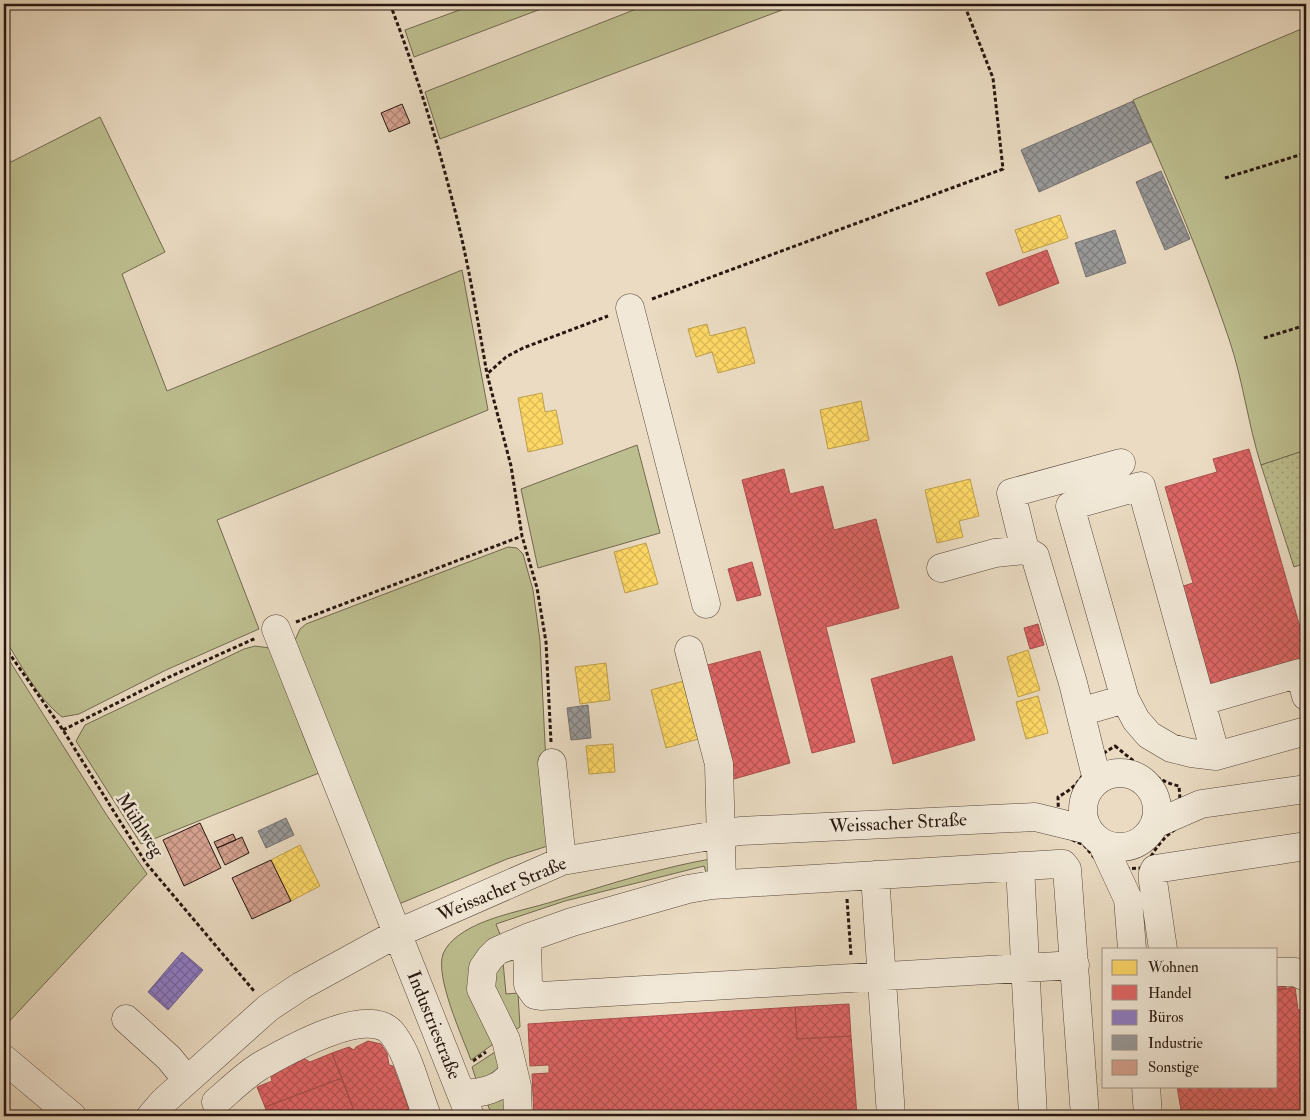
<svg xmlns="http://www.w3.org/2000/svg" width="1310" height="1120" viewBox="0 0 1310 1120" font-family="'IM FELL Double Pica',serif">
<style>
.grass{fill:#bdbe8f;stroke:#726a50}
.park{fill:url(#park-dots);stroke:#726a50}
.homes{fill:url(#homes-cross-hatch);stroke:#be9f4c}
.shops{fill:url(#shops-cross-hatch);stroke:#a94e4c}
.offices{fill:url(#offices-cross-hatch);stroke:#6f5e8d}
.industry{fill:url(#industry-cross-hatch);stroke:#777270}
.building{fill:url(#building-cross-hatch);stroke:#281710}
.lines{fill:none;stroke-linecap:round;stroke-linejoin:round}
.minor-casing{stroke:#58483c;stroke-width:29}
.path{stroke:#281710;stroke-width:3;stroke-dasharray:4 2.5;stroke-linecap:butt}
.minor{stroke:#f1e8d7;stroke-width:28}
.labels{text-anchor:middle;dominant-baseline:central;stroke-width:5;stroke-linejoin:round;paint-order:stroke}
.street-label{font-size:19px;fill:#281710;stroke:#f1e8d7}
</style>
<defs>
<pattern id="park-dots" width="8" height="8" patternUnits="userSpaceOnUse" patternTransform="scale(1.25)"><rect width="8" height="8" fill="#bdbe8f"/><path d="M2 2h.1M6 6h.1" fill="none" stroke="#a2a37a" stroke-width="1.8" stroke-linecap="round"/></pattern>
<pattern id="homes-cross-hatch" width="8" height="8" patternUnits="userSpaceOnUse" patternTransform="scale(1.25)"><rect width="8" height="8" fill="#ffd966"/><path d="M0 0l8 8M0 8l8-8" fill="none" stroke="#dbba57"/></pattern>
<pattern id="shops-cross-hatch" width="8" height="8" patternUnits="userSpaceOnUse" patternTransform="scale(1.25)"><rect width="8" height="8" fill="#e06666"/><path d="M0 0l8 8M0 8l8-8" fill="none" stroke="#b65353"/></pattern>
<pattern id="offices-cross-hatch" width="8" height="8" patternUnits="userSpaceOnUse" patternTransform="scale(1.25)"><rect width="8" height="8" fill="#8e7cc3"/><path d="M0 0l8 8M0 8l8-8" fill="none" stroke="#74659d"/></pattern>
<pattern id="industry-cross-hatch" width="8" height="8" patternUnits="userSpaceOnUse" patternTransform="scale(1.25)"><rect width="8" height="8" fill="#999"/><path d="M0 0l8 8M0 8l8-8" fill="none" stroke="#7d7c7b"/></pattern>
<pattern id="building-cross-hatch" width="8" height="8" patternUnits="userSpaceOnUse" patternTransform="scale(1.25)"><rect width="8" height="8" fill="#d6a290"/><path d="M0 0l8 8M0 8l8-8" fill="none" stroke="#ae8374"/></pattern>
</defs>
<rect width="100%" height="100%" fill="#eadbc2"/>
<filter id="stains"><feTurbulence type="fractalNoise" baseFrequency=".004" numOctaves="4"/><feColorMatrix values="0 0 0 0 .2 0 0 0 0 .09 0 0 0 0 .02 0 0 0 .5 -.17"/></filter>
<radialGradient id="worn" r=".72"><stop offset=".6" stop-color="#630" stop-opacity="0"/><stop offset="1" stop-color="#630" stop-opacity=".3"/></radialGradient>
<!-- grass -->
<path class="grass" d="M476,4H554L414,57L405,30Z
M649,4H798L440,139L425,92Z
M1306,27V450L1261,465C1248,424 1243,380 1229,339C1202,258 1168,179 1133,100Z
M100,117L165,252L122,274L167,391L462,270L488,410L217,520L259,629L166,670L79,714L62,717C37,698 21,664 4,638V152L11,162Z
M637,445L660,533L538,568L521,489Z
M508,547L517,548L523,554L533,590L540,641L546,764L557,843L507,859L399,904L295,640L300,629L306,624Z
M255,646L270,648L310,753L324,771L141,844L76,741L85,725L244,649Z
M4,652L106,814L147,874L4,1027Z
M716,858L708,879L704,866L565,901L496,924L501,937L488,945L496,1042L471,1060C462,1036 435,977 443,954C449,939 467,929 481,923C505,913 533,908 558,900C610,884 662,867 716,858Z
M515,955L516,960L503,962L506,994L518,993L520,1027L513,1031L490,985L495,967L503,956Z
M498,1050L500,1071L477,1082L472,1067Z
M507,1092V1116H492L486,1100Z"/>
<!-- park -->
<path class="park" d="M1306,450V563L1294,567L1261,465Z"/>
<!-- homes -->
<path class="homes" d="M1060,215L1068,238L1023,253L1015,230Z
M707,324L710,336L745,327L755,363L718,373L712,352L696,357L688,329Z
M542,393L545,412L556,410L563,444L528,452L518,398Z
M861,401L869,440L828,449L820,410Z
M970,479L979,516L959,521L963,537L937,543L925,490Z
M646,543L658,584L625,593L614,552Z
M1028,650L1040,690L1018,697L1007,657Z
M606,663L610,700L580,704L575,667Z
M687,680L702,738L666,748L651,690Z
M1038,696L1048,733L1026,739L1016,702Z
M613,744L615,772L589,774L586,746Z
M300,845L320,886L291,901L271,860Z"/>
<!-- shops -->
<path class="shops" d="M1047,250L1059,283L999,306L986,273Z
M1249,449L1306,648V661L1210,689L1180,587L1193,583L1165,487L1217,472L1213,459Z
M784,469L790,494L823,486L834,530L876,519L899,608L826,627L855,742L812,753L742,480Z
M752,562L761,595L737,601L728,569Z
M1038,624L1044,645L1030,649L1024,628Z
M760,651L790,763L734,779L704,666Z
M952,656L975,740L893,764L871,679Z
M1276,974L1287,989L1276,990Z
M1295,987L1298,1010L1306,1009V1116H1182L1177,1086H1276V990Z
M849,1004L851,1036L797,1039L795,1007Z
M795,1007L797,1039L851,1036L857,1116H534L532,1074L549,1073V1065L530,1066L528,1024Z
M368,1041L381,1044L387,1053L389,1065L393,1066L409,1109L389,1116H356L332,1053L349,1047L354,1050L356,1047Z
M332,1053L342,1078L265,1107L257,1087L272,1081L270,1073L303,1058L310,1062Z
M342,1078L356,1116H268L265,1107Z"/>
<!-- offices -->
<path class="offices" d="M182,952L203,970L168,1010L148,992Z"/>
<!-- industry -->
<path class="industry" d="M1133,101L1151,142L1039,192L1021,150Z
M1161,171L1190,239L1165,250L1136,182Z
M1115,230L1126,263L1086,277L1075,243Z
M588,705L591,738L571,740L567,708Z
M286,818L294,835L266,848L258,831Z"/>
<!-- building -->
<path class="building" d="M402,104L410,123L389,132L381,113Z
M200,823L221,868L184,886L163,840Z
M233,834L236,840L217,848L214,842Z
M242,837L249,853L225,865L217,848Z
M271,860L291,901L252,919L232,878Z"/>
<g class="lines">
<!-- minor casing -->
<g class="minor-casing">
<path id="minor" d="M630,308L706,604
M941,568L995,553L1025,550
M276,629L470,1116
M689,650L719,764L722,884
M1202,701L1300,673L1306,696
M1080,712L1125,699
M1216,756L1141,486L1070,506L1125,699L1136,720L1149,735L1171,748L1191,753L1216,756L1306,731
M552,763L562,861
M1083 810a37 37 0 1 1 74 0a37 37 0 1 1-74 0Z
M1097,780L1073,683L1035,556L1025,550L1011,493L1121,463
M1155,824L1201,804L1306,789
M1102,843L1128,899L1132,949
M1020,866L1033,1116
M875,875L891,1116
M527,938L528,985L535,995L541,996L1075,965
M1163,949L1153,881V873L1155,869L1306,846
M1276,972H1295L1306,977
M126,1019L169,1058L187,1080
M4,1059L72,1116
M1146,1086L1148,1116
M462,1094C481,1093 501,1090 512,1073
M216,1102C230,1090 244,1076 260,1066C285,1052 366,1005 391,1032C408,1051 417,1092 427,1116
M151,1116L164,1101L268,1008L301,986L398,933L562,861L740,831L1035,817L1088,830
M518,1116L517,1086L506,1040L481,989L483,968L490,958L497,951L527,938L572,922L688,889L712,885L1058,864H1063L1067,869L1085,1116"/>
</g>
<!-- path -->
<path class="path" d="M390,4C415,69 436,136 453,203C468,259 477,317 487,374
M1301,52L1306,69
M1225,178L1306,153
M652,299L1003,169L993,78L964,4
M1264,338L1306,325
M296,622L522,536
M4,646L63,730L146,863L254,991
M63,730L167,678L256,638
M551,742L546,642L537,588L522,536L511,466L487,374L506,357L523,348L608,316
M1115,746C1134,761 1155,781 1179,786L1182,825C1164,835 1154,849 1145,868L1115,869L1101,866L1084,845L1059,834L1058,797C1073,789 1087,777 1086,759L1101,755Z
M847,899L851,955
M473,1061L486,1052"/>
<!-- minor -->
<use href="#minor" class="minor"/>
</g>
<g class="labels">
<!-- street labels -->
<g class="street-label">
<text transform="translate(898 823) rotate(-3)">Weissacher Straße</text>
<text transform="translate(140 825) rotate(57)">Mühlweg</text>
<text transform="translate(502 889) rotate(-23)">Weissacher Straße</text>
<text transform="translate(434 1025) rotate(68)">Industriestraße</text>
</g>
</g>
<!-- margin -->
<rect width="1310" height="1120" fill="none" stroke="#eadbc2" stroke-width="20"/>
<rect x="5" y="5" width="1300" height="1110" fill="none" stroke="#281710" stroke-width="2.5"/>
<rect x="10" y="10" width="1290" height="1100" fill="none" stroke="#281710"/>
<!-- legend -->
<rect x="1102" y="948" width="175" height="140" fill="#f1e8d7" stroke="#a19487"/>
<rect x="1112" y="960" width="25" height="15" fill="#ffd966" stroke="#a19487"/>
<text x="1148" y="972" font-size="15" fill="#281710">Wohnen</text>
<rect x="1112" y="985" width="25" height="15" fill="#e06666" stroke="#a19487"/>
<text x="1148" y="998" font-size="15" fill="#281710">Handel</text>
<rect x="1112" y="1010" width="25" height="15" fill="#8e7cc3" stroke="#a19487"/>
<text x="1148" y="1022" font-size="15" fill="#281710">Büros</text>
<rect x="1112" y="1035" width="25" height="15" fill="#999999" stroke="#a19487"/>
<text x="1148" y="1048" font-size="15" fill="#281710">Industrie</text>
<rect x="1112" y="1060" width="25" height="15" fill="#d6a290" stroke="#a19487"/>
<text x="1148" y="1072" font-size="15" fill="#281710">Sonstige</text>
<rect width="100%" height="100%" filter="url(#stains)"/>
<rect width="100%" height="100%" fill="url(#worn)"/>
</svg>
